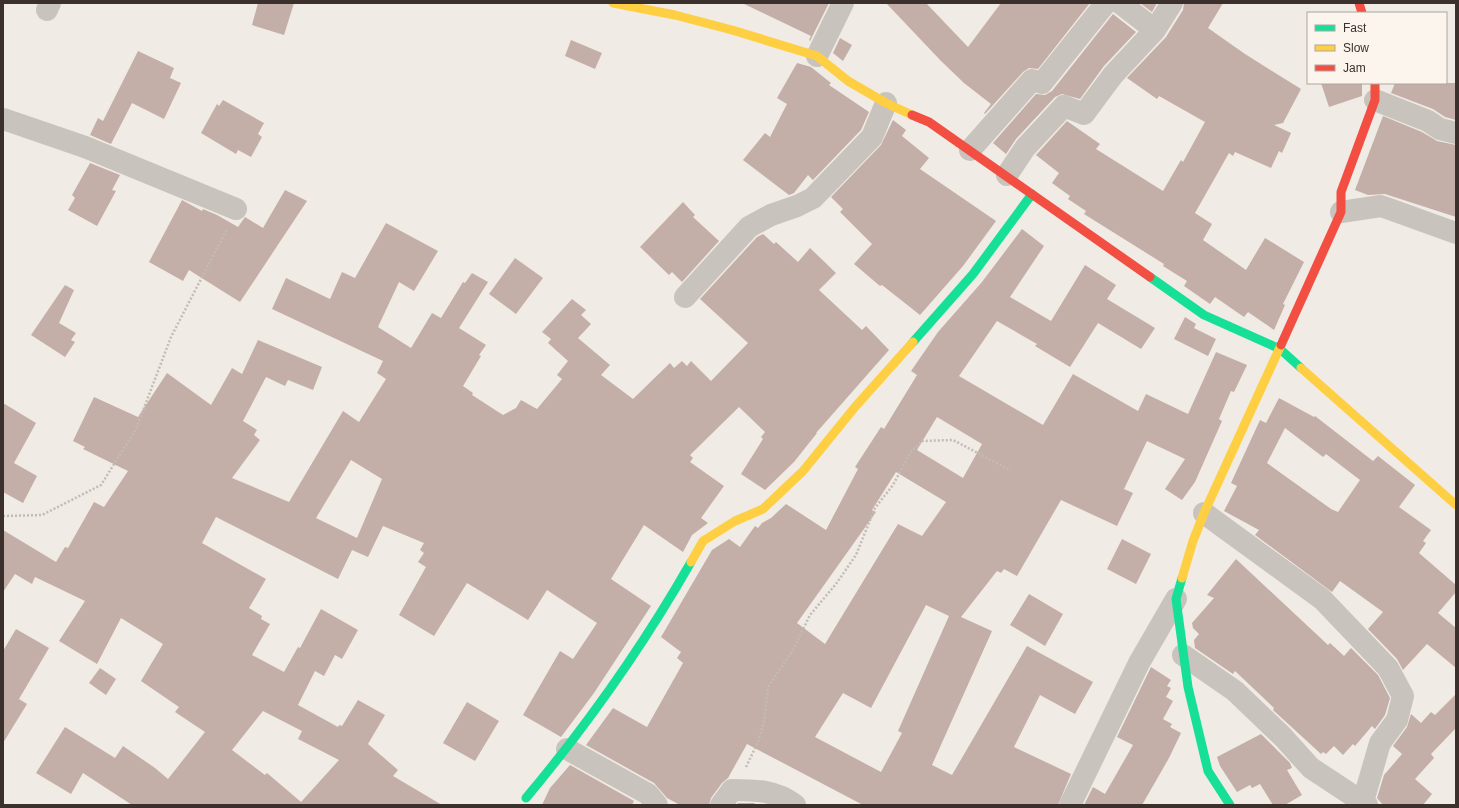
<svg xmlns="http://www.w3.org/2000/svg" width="1459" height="808" viewBox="0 0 1459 808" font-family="Arial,sans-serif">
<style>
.building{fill:#c3afa7;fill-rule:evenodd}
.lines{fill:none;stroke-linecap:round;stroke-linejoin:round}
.path{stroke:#c2bbb6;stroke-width:2.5;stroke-dasharray:2 2;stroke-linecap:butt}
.street{stroke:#c9c3be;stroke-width:22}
.fast{stroke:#16e098;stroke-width:9}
.slow{stroke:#ffcf43;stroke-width:9}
.jam{stroke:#f24e42;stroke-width:9}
</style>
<rect width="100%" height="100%" fill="#f0ebe5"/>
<!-- building -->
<path class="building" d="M258,3H294L284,35L252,25Z
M742,3H829L810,41L809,40L811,36Z
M886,3H926L968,47L1001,3H1090L1038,69L1029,68L1023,72L985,114L984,113L991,104L964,83L941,61Z
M1140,3H1157L1152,12Z
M1184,3H1223L1208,28L1245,54L1301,89L1283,123L1274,125L1291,133L1282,153L1279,151L1271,168L1235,152L1233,156L1229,153L1195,213L1212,224L1203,240L1246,270L1265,238L1304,262L1283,304L1285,305L1274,330L1248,312L1244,317L1215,297L1210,304L1184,286L1187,281L1163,266L1164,264L1084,214L1086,211L1068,199L1070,196L1052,183L1059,173L1036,155L1067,121L1100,144L1096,149L1163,191L1181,160L1183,162L1205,122L1159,96L1157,99L1127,78L1166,37L1183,10Z
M1113,14L1136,32L1104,66L1080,99L1062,94L1055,97L1016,139L1006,154L993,143L1036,94L1045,95L1052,91Z
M840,38L852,45L843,61L833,53Z
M571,40L602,53L595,69L565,56Z
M138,51L174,68L170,78L181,83L164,119L132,103L111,144L90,135L98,118L103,121Z
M797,63L811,67L831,83L829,85L869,112L861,130L813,180L808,175L794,193L789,195L743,160L765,133L770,137L787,104L777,98Z
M1321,83H1362V96L1329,107Z
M1395,83H1456V120L1445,117L1433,109L1391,93Z
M223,100L264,123L258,134L262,137L251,157L238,150L236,154L201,133L217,104L219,106Z
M1383,116L1422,132L1437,141L1456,145V217L1385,194L1368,195L1355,190Z
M893,120L906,130L902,136L929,158L920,169L996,221L963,266L920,315L882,285L880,286L854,264L872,244L840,212L843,209L831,197L881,145Z
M90,163L120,175L112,190L116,191L97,226L68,210L75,198L72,195Z
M285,190L307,201L240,302L189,270L183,281L149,262L182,200L202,211L203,209L217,215L238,227L245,217L263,228Z
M683,202L695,215L693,217L719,241L682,282L672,272L669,275L640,247Z
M386,223L438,251L414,291L399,282L378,327L411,348L432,313L441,318L463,282L465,283L472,273L488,282L459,328L486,345L479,355L481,356L463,386L473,393L472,395L503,415L516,408L521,400L537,409L562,379L557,375L568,361L548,343L551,339L542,332L572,299L586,310L581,315L591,324L578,338L610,365L601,375L633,399L670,363L674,368L682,361L687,366L691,361L711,381L748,343L700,299L757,237L763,234L774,244L776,242L798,262L810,248L836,273L819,290L862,330L866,326L889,350L816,433H817L794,462L765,490L741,474L763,439L761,437L765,432L739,407L690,455L693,458L690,462L724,486L701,518L708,523L692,535L683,552L644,525L611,579L651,606L594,693L561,737L523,715L560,651L573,659L597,623L547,590L528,620L467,583L434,636L399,615L426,567L418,562L424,553L420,550L424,543L383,526L368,557L352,550L338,579L216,517L202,543L266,579L249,608L262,616L261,619L270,624L252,655L284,672L298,647L300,648L321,609L358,630L342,659L335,655L324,676L315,671L298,705L338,727L339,725L342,726L358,700L385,715L368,744L398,770L393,776L442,805H132L83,773L71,794L36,773L65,727L115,758L123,746L155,768L168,779L205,732L175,712L179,707L141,681L163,644L121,618L97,664L59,641L85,601L35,577L32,584L15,574L3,592V530L56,562L65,547L68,548L94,502L104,507L128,471L83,449L85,447L73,441L94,397L138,417L167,373L211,405L232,368L242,374L258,340L322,367L313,390L288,380L285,386L266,377L243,421L257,430L254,435L260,440L232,478L289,502L343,411L359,422L386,379L377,373L383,361L272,309L286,278L330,299L342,272L355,278ZM351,460L382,479L357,538L316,518ZM263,711L302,731L298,739L339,760L301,802L267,773L265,775L232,750Z
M1022,229L1044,246L1010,297L1051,321L1085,265L1116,285L1107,299L1155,328L1141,349L1098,323L1070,367L1035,346L1037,344L997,321L959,376L1043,425L1073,374L1138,411L1146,394L1188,414L1216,352L1247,365L1234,392L1231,391L1219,419L1222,421L1195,482L1182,500L1165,489L1185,459L1147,441L1124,489L1133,493L1117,526L1061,500L1017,576L1004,569L1001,573L997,571L961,617L992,631L932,765L952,775L1027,646L1093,682L1075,714L1040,695L1014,747L1071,774L1058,805H863L747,744L728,778L722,783L711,798L709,805H680L667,798L654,783L586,745L613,708L647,727L683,663L677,658L681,652L661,637L712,550L729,539L740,547L755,526L758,528L762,523L771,518L786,504L826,530L858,469L855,467L881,427L884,429L917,375L911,371L938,332L982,282ZM937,417L982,444L963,478L917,450ZM896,472L946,502L922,536L898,524L825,644L797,623L876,512L872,510ZM926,605L949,616L898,731L902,733L881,772L815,737L843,693L871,708Z
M515,258L543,278L516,314L489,294Z
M65,285L74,290L59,323L76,333L71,340L75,342L65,357L31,335Z
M1185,317L1196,324L1194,328L1216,339L1208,356L1174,339Z
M1279,398L1314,417L1315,416L1373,461L1378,456L1415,485L1399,507L1431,530L1423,541L1426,543L1419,553L1456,585V592L1438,613L1456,628V668L1427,644L1403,670L1397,659L1368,629L1383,612L1340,581L1332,592L1255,535L1259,530L1224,511L1237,486L1231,483L1260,420L1266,423ZM1285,428L1323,457L1326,454L1360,480L1338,512L1331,509L1267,463Z
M3,403L36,423L14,463L37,476L23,503L3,492Z
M1122,539L1151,554L1136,584L1107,569Z
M1236,559L1328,645L1330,643L1344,656L1351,648L1378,675L1390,698L1385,715L1375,729L1372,726L1355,746L1353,744L1343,755L1334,746L1326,754L1323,752L1321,754L1273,710L1274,708L1235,671L1233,674L1195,648L1194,640L1199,634L1193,628L1192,623L1214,598L1207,595Z
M1029,594L1063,614L1045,646L1010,625Z
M16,629L49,648L19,699L27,704L3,743V651Z
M1151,667L1171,680L1167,686L1171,688L1166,697L1173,701L1163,719L1172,724L1170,727L1181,733L1169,758L1142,805H1084L1093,787L1105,794L1133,745L1117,737Z
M100,668L116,679L106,695L89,683Z
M1456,694V728L1431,754L1434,758L1415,779L1432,794L1423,805H1383L1377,798L1384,775L1402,754L1393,746L1407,727L1411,714L1421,723L1431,712L1435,715Z
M467,702L499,721L475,761L443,743Z
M1261,734L1290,763L1292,768L1287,770L1302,795L1285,805H1273L1260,784L1252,788L1250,785L1237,792L1220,766L1217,757Z
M570,765L634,801L632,805H542L550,788Z
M738,803H754L757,805H736Z"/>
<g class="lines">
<!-- path -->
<path class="path" d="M3,516L42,515L101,485L136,429L171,337L227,229
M746,767L758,742L764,722L768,687L793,650L810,615L836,584L856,555L875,508L893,485L910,453L922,441L953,440L1010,470"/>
<!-- street -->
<path class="street" d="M1120,3L1155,30
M47,10L50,3
M817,56L843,3
M1375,100L1428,121L1440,129L1456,133
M3,119L85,147L236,209
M970,150L1032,80L1042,83L1106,3
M1007,175L1025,148L1064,106L1084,114L1113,75L1155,30L1172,3
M1341,212L1381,206L1456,233
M685,297L749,227L771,215L797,206L813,198L872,137L886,103
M1204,513L1322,599L1388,668L1403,696L1397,720L1380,743L1362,805
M1183,655L1235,691L1283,737L1311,768L1367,805
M567,749L648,794L657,805
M721,805L732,790C755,790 776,790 795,805
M1070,805L1139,663L1176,599"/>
<!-- fast -->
<path class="fast" d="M1150,277L1204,315L1280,349L1301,368
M913,342L973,274L1032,194
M1182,578L1176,599L1188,687L1208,771L1230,805
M526,798C588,724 643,646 691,562"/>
<!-- slow -->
<path class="slow" d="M613,3L675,15L732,30L817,56L848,81L886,103L912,115
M1301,368L1456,505
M691,562L703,541L735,521L763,509L803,471L855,407L913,342
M1182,578L1193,541L1204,513L1281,345"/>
<!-- jam -->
<path class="jam" d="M1359,3L1362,13
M912,115L929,122L1150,277
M1281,345L1341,212V192L1375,100V83"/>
</g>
<!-- border -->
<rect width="1459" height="808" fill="none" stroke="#3b302b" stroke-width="8"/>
<!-- legend -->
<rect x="1307" y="12" width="140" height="72" fill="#fbf5ee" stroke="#aea6a0"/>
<rect x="1315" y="25" width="20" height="6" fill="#16e098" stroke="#aea6a0"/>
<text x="1343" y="32" font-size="12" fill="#3b302b">Fast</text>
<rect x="1315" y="45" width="20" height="6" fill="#ffcf43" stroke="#aea6a0"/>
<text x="1343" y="52" font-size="12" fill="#3b302b">Slow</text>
<rect x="1315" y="65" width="20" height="6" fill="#f24e42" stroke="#aea6a0"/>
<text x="1343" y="72" font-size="12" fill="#3b302b">Jam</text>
</svg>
